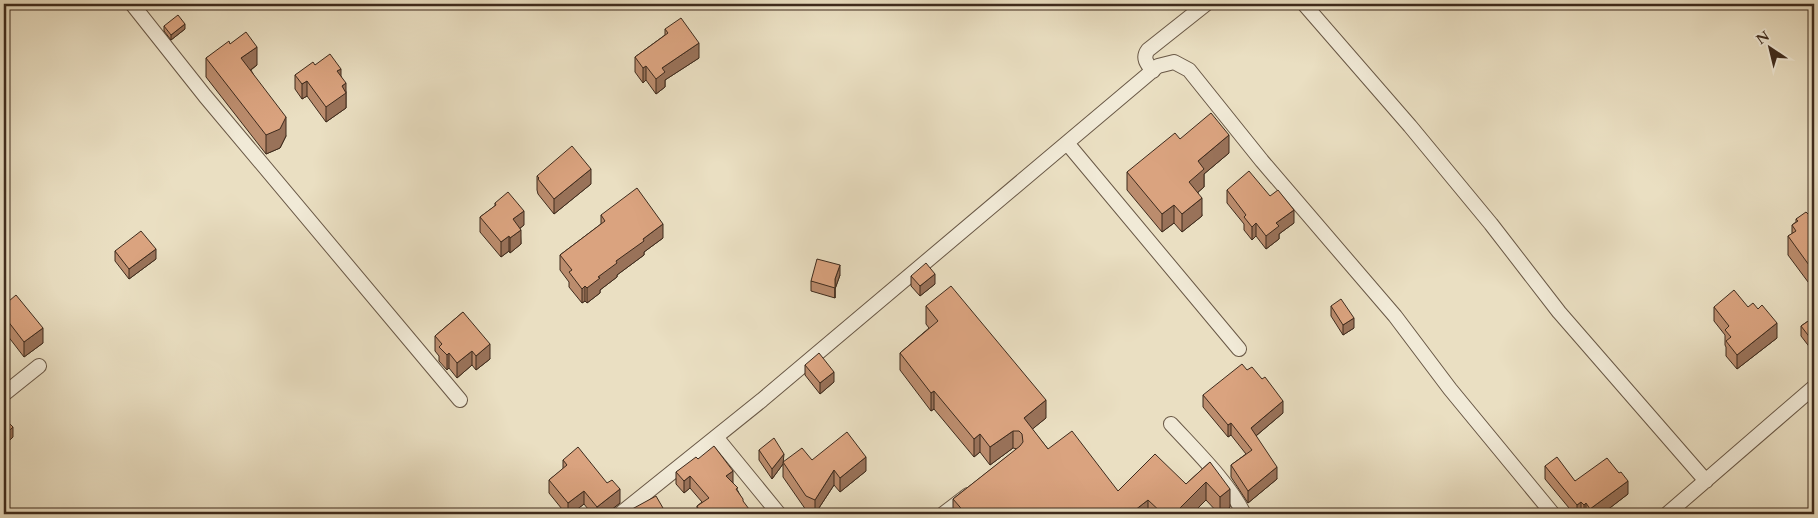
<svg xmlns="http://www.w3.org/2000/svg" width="1818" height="518" viewBox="0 0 1818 518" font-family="Cardo,serif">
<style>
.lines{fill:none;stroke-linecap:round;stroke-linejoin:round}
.minor-casing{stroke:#695846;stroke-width:16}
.minor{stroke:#f1ead7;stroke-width:14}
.wall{fill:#bb8c6d;stroke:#3e2b1d}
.shaded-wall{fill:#997259;stroke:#3e2b1d}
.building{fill:#daa37f;stroke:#3e2b1d}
</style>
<rect width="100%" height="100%" fill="#eadfc2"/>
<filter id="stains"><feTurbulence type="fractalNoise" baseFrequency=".004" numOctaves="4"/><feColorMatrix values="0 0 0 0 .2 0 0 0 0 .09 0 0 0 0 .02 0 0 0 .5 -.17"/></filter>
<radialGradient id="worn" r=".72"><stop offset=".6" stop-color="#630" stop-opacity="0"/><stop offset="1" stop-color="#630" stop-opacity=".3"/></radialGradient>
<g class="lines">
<!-- minor casing -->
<g class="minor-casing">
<path id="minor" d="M132,4L205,96L460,400
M1304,4L1410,126L1491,224L1559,312L1706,481
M1153,71C1147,64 1142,58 1148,50L1206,4
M1067,143L1239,349
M4,394L39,366
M1171,424C1195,450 1229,483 1244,514
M716,437L779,514
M620,514L762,400L1158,66L1174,62L1189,70L1262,161L1395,316L1450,389L1553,514
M943,514L968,495
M1667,514L1814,387"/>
</g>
<!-- minor -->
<use href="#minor" class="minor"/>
</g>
<!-- wall -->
<path class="wall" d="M164,26L185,29L171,40L164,31Z
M665,29L699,58L665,80V87L656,94L646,80L643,83L635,72V57L665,35Z
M230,44L257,65L251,70L286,136L280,148L266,154L206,77V58Z
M315,65L341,76L346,92V108L326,122L307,96L302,99L295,89V75Z
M1180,139L1229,153L1204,174V187L1198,192L1202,216L1182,232L1174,223L1162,232L1127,190V172Z
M537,176L591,184L554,214L538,194L537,190Z
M1227,190L1294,223L1279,234V239L1266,249L1256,236L1252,240L1244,230V224L1227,203Z
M495,203L524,225L520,228L521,244L510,253L509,251L501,257L480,232V217L495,206Z
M1814,209V290L1788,255V236L1792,234V225L1796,222V219L1808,214Z
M601,215L663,238L644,252V255L617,275V277L600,290V293L587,303L585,301L582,303L569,287V282L560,270V255L601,224Z
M115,251L156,259L129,279L115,261Z
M840,275L835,289V298L811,291V281Z
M911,276L935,284L920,296L911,286Z
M4,292L9,301L43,343L24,357L4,331Z
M926,306L1046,418L1032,429L1048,449L1118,491L1186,484L1210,462L1230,507L1222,514H1219L1206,500L1192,514H953V499L1017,449L1013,448L990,465L980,452L974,457L934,409L931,411L900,370V353L929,328L926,324Z
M1331,306L1354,328L1343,335L1331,316Z
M1714,307H1748L1777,338L1737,369L1726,356V347L1725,345V335L1714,321Z
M463,312L490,359L476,370L472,365L457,378L449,368L447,370L439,361V356L435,351V336Z
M1814,317V347L1811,349L1801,336V326Z
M805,365L834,382L820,394L805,375Z
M1203,395L1283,413L1256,436L1277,479L1248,503L1231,477V465L1246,454L1231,435L1228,437L1203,407Z
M759,450L784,462L812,460L866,471L840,492L834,485L815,514H813L806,510L783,477V464L772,479L759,460Z
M698,459L733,483L738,491L749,514H697V506L702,502L690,488L684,493L676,484V472Z
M563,460L620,503L606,514H592L584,504L571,514H566L549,493V480L563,469Z
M1545,466L1575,481L1628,494L1602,514H1574L1545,479Z"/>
<!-- shaded-wall -->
<path class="shaded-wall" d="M185,24V29L171,40V35Z
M699,43V58L665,80V87L656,94V79L662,68Z
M257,47V65L241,77V58Z
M646,66V80L643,83V68Z
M341,69V84L337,71Z
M307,81V96L302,99V84Z
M346,83V108L326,122V107L342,86Z
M286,117V136L280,148L266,154V135Z
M1229,135V153L1204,174V187L1189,200V182L1198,161Z
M591,169V184L554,214V199Z
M1202,198V216L1182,232V214Z
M1174,205V223L1162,232V214Z
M1294,210V223L1279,234V239L1266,249V236L1276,223Z
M524,211V225L513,234V219Z
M1256,223V236L1252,240V227Z
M663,224V238L644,252V255L617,275V277L600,290V293L587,303V288L598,277L616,261L643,239Z
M521,230V244L510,253V238Z
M509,236V251L501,257V242Z
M156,249V259L129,279V269Z
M840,265V275L835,289V298V279Z
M935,274V284L920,296V286Z
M585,286V301L582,303V289Z
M1354,318V328L1343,335V325Z
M1777,323V338L1737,369V355Z
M43,328V343L24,357V342Z
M1814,337V347L1811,349V339Z
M490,344V359L476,370V356Z
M472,351V365L457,378V363Z
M449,353V368L447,370V355Z
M834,372V382L820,394V383Z
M934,391V409L931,411V393Z
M1046,400V418L1024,436V418Z
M1283,401V413L1251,440V428Z
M1231,423V435L1228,437V425Z
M13,427V437L4,446V436Z
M1013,431V448L990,465V447Z
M980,434V452L974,457V439Z
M784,454L783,464L772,479V469Z
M866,457V471L840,492V478Z
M1277,467V479L1248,503V491Z
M834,470V485L815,514V500Z
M733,471V483L726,476Z
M690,476V488L684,493V481Z
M1628,481V494L1602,514H1590V509Z
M1206,482V500L1192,514H1176V512Z
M620,489V503L606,514H597V507Z
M1230,489V507L1222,514H1220V497Z
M584,491V504L571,514H568V503Z
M1148,500V514H1130Z
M1581,502V514H1577V505Z
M1586,503V514H1584V505Z
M1172,508V514H1166Z
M749,509V514H743Z"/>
<!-- building -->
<path class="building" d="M178,15L185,24L171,35L164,26Z
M681,18L699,43L662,68L665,72L656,79L646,66L643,68L635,57L668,33L665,29Z
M246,32L257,47L241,58L286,117L280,129L266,135L206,58L229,41L230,44Z
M330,54L341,69L337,71L346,83L342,86L346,93L326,107L307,81L302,84L295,75L313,62L315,65Z
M1211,113L1229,135L1198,161L1204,169L1189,182L1202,198L1182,214L1174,205L1162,214L1127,172L1175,133L1180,139Z
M572,146L591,169L554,199L538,179L539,178L537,176Z
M1249,171L1270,196L1278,190L1294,210L1276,223L1279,226L1266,236L1256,223L1252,227L1244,217L1246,215L1227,190Z
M637,188L663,224L643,239L644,241L616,261L617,263L598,277L600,278L587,288L585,286L582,289L569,272L572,270L560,255L605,221L601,215Z
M508,192L524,211L513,219L521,230L510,238L509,236L501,242L480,217L496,205L495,203Z
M1814,209V272L1788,236L1796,231L1792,225L1798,221L1796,219L1806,212L1808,214Z
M141,231L156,249L129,269L115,251Z
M817,259L840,265L835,279V288L811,281Z
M926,263L935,274L920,286L911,276Z
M951,286L1046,400L1024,418L1048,449L1072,431L1118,491L1155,454L1186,484L1210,462L1230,489L1220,497L1206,482L1176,512L1172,508L1166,514H1163L1148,500L1130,514H966L953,499L1020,446L1023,442L1022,434L1019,431H1013L990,447L980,434L974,439L934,391L931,393L900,353L938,321L926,306Z
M1734,290L1748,307L1753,303L1758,309L1762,305L1777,323L1737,355L1726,341L1731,337L1725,330L1729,326L1714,307Z
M4,292L9,301L16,295L43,328L24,342L4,316Z
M1341,299L1354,318L1343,325L1331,306Z
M463,312L490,344L476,356L472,351L457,363L449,353L447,355L439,347L442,344L435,336Z
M1814,317V337L1811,339L1801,326Z
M819,353L834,372L820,383L805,365Z
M1242,364L1247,370L1252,367L1262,379L1265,377L1283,401L1251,428L1277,467L1248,491L1231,465L1252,450L1231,423L1228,425L1203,395Z
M4,418L13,427L4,436Z
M847,432L866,457L840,478L834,470L815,500L806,496L783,462L802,448L812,460Z
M774,438L784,454L772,469L759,450Z
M714,446L733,471L726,476L738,488L736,489L743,499V501L749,509L743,514H701L697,506L709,498L690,476L684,481L676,472L696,457L698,459Z
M578,447L607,483L612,480L620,489L597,507L584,491L568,503L549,480L567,465L563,460Z
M1557,457L1575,481L1607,458L1619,473L1621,472L1628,481L1590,509L1586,503L1584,505L1581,502L1577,505L1545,466Z
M656,496L663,508L660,514H623Z"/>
<!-- margin -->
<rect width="1818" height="518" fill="none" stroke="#eadfc2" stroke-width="20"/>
<rect x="5" y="5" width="1808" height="508" fill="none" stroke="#3e2b1d" stroke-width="2.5"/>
<rect x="10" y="10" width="1798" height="498" fill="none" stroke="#3e2b1d"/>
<!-- north arrow -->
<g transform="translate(1770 48) rotate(325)" stroke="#f1ead7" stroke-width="4" paint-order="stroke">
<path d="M0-4L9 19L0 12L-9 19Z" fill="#3e2b1d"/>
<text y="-8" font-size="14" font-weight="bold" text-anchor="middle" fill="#3e2b1d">N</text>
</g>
<rect width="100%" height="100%" filter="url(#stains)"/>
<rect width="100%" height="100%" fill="url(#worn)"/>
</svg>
